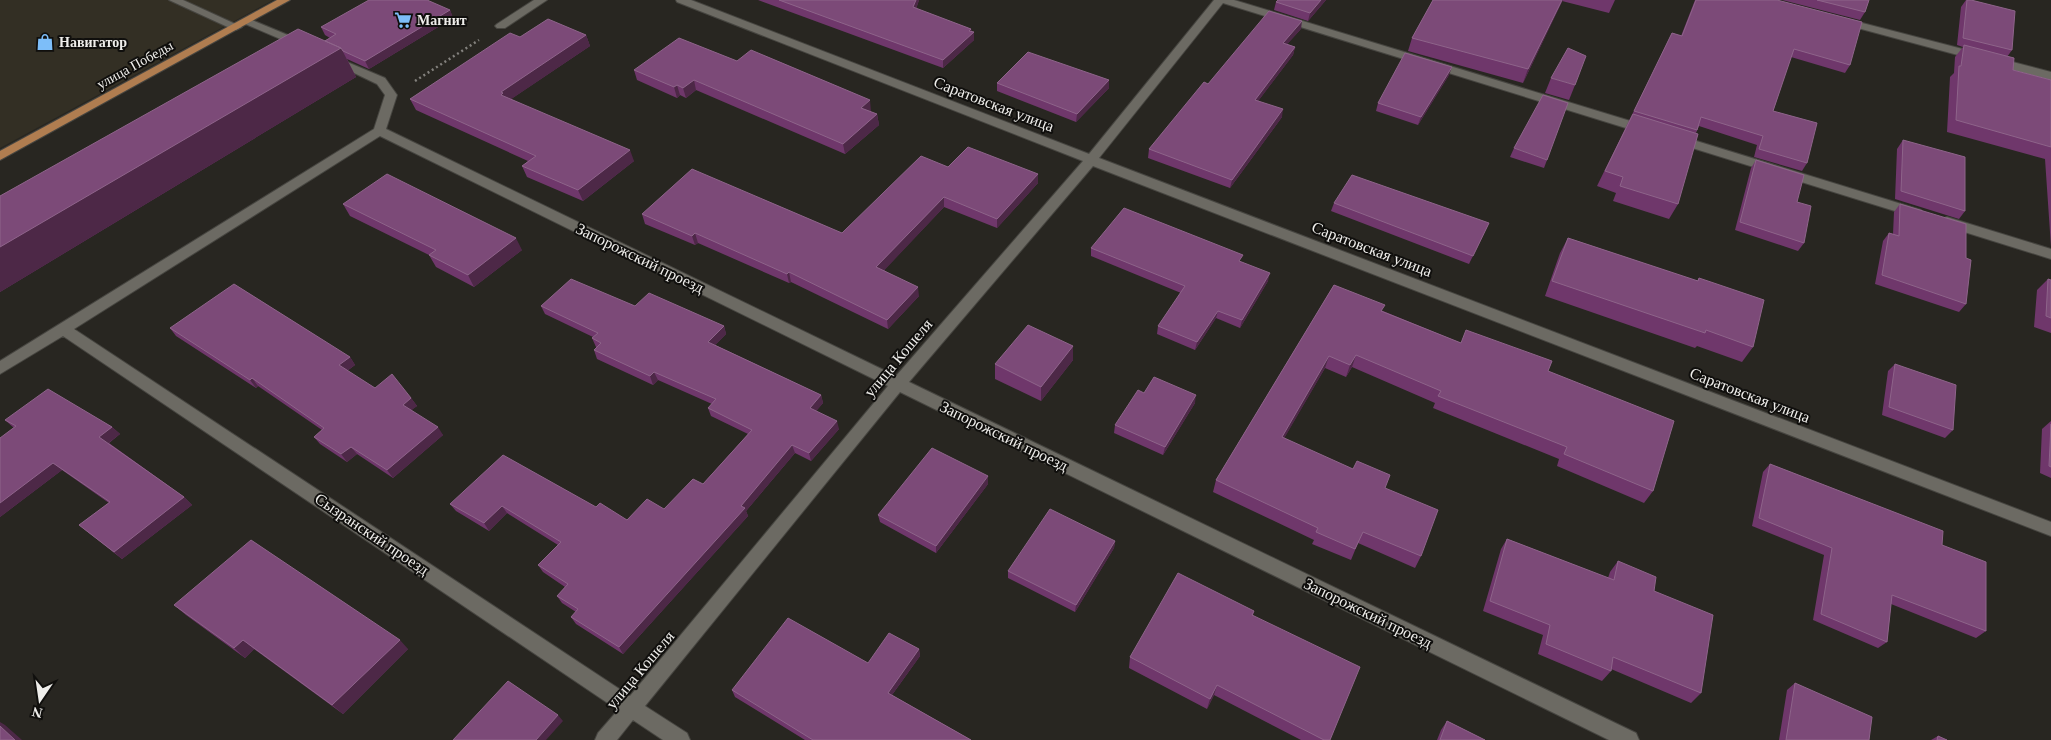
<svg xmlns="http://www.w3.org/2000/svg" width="2051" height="740" viewBox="0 0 2051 740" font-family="'Times New Roman',serif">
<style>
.built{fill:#332f24}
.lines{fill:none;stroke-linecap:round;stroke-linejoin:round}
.minor-casing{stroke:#464540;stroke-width:2}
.major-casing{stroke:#464540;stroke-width:2}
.path{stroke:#83817d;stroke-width:2.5;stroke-dasharray:2 3;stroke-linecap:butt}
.minor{fill:#6c6a63;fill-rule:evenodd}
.major{fill:#b07d50;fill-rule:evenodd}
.wall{fill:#6f376b}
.shaded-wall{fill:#4d2847}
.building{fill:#7c4a78;stroke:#8e648a}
.labels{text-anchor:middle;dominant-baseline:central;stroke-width:4;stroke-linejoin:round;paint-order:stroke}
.far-poi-label{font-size:14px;font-weight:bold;fill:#efeeeb;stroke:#100f0d;text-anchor:start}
.far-street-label{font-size:14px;fill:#efeeeb;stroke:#100f0d}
.street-label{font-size:16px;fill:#efeeeb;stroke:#100f0d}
</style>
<rect width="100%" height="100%" fill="#282621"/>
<!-- built -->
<path class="built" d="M0,0H273L0,148Z"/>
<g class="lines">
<!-- minor casing -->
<g class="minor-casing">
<path id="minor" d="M169,0H183L242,27L236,30L232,29Z
M534,0H547L505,28H497L495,26L497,24Z
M676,0H691L1089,154L1214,0H1234L1650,127L1652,130L1650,133H1642L1223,3L1099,158L2051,522V536L1093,166L909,382L1636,733L1639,740H1609L900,392L645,706L687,733L690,740H663L633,720L617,740H595L598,733L618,710L63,336L0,374V361L374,129L385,95L377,84L329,61L327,59L329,57L333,56L385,78L397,95L386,129L896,376L1083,161L677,2ZM380,136L888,386L630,696L74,329Z
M247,18L307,43L309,45L307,47H299L243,23L241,21Z
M1843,18L2051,72V80L1839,23L1837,21L1839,19Z
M1677,135L1921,210L1923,213L1921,216H1911L1673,142L1671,139L1673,136Z
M1947,217L2051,249V259L1942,225L1940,222L1942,219Z"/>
</g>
<!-- major casing -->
<g class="major-casing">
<path id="major" d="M277,0H290L0,160V151Z"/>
</g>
<!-- path -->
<path class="path" d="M415,81L479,40"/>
<!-- minor -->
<use href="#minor" class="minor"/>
<!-- major -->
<use href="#major" class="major"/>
</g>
<!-- wall -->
<path class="wall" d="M758,0H919L916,9L971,29L974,40L943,68Z
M1278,0H1326L1308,21L1274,10L1276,2Z
M1433,0H1615L1609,13L1562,1L1523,83L1408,51L1412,38Z
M1695,0H1777L1850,65L1845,73L1791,57L1773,111L1807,163L1802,171L1754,157L1757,145L1699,126L1696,133L1678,204L1669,219L1613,201L1616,193L1597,186L1672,33L1681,36Z
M1782,0H1869L1865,12L1860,20Z
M1966,0H1971L2012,50L2007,57L2013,70L2051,80V247L2045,159L1947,132L1950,77L1954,73L1955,57L1963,47L1957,45L1961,7Z
M450,10L453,18L369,69L347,59L356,77L0,292V196L330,38L325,35L321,27Z
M1301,29L1287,44L1295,47L1293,55L1258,101L1282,117L1230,188L1148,158L1149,149L1208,84Z
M586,35L590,46L511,99L634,161L583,201L527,177L522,166L528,161L416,110L410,99L520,37Z
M737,61L871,111L870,112L877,114L879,125L845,154L696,90L686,98L680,95L677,98L637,80L634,70Z
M1449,75L1418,125L1376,111L1378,103Z
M1551,78L1575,85L1569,100L1545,93Z
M1109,80V88L1076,122L997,91V83Z
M1903,140L1965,211L1959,219L1895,199L1897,149Z
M1514,148L1547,160L1544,168L1510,157Z
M1756,160L1797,202L1804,243L1798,251L1735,230L1751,168Z
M948,167L1038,183L997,228L944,207L884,270L919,296L888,329L791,282L789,283L698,243L695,245L645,224L642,214L842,233Z
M1334,203L1489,223L1469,264L1331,211Z
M343,204L522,250L474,287L436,267L429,255L350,216Z
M1900,204L1966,304L1959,312L1875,284L1883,241L1889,233L1893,234L1894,212Z
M1568,238L1697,281L1699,278L1753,347L1742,362L1697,346L1695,348L1545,296L1560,253Z
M1091,248L1268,281L1240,328L1216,318L1195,350L1157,334L1158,326L1181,293L1091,256Z
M2048,279L2051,280V333L2034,327L2037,290Z
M1334,285L1383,311L1461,343L1548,371L1653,491L1644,503L1557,466L1559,459L1433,408L1435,403L1352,367L1346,377L1325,368L1284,438L1385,488L1421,556L1415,568L1358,543L1351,560L1312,544L1314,540L1213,492L1216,480Z
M541,306H635L724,326L726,334L715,345L821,395L823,403L816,411L839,429L811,461L795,453L746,511L748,516L623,654L576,624L571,617L576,612L562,603L557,596L565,587L543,572L538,565L558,545L507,513L489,531L456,511L450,504L596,507L627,520L664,509L703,484L748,434L711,416L708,408L712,404L658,380L653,385L597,359L594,350L597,347H596L592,338L593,337L545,314Z
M170,328L350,357L355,365L347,371L375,388L411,398L417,406L411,410L443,435L393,478L357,454L347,462L320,444L314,437L322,430L258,386L256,388L176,336Z
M1073,346V360L1041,401L995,379V364Z
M1895,364L1953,430L1945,438L1882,415L1888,371Z
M1144,393L1195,403L1163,455L1114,433L1115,425Z
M5,420L112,427L120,434L109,443L184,497L192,505L122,559L79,525L109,503L62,470L0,517L14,428Z
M2051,421V478L2040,473L2042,429Z
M1770,464L1942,545L1986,631L1976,638L1891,604L1887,642L1878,648L1813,620L1824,555L1752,526L1763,472Z
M988,484L936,553L880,522L878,515Z
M1507,539L1608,578L1610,572L1618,561L1654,591L1701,693L1691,703L1611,669V671L1602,681L1538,654L1543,635L1483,611L1501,549Z
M1115,541L1114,548L1075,612L1008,578V571Z
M174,605L408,649L343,714L254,649L245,658L186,615Z
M1254,611L1253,615L1330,740H1301L1214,695L1207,709L1129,668L1130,657Z
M919,649L920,656L892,695L971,740H805L735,697L732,690L868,663Z
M1795,683L1869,740H1779L1787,690Z
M1447,721L1485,740H1437L1441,730Z
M1938,736L1947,740H1931Z"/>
<!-- shaded-wall -->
<path class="shaded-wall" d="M916,0H919L914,15L913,7Z
M1321,0H1326L1308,21L1310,13Z
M1562,0H1563L1523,83L1528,69Z
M450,10L453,18L369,69L365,61Z
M1302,21L1301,29L1281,51L1283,43Z
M971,29L972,34L974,32V40L943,68V60Z
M586,35L590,46L507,102L501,95V92Z
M1295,47L1293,55L1253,108L1255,100Z
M341,48L356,77L0,292V247Z
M1452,67L1449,75L1418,125L1421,117Z
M694,80L696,90L686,98L683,88Z
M1109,80V88L1076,122L1077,114Z
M677,85L680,95L677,98L674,87Z
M870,100L871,111L862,118L861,108Z
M1283,109L1282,117L1230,188L1232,180Z
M877,114L879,125L845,154L843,144Z
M630,150L634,161L583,201L578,190Z
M1038,174V183L997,228V219Z
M944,197V207L878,277L876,267Z
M695,233L698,243L695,245L692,236Z
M516,238L522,250L474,287L468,275Z
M789,272L791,282L789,283L787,274Z
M1270,273L1268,281L1240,328L1242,320Z
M918,287L919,296L888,329L887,320Z
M1218,311L1216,318L1195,350L1197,342Z
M724,326L726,334L710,350L708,342Z
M1073,346V360L1041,401V387Z
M1356,355L1352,367L1346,377L1350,365Z
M1329,356L1325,368L1278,449L1282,437Z
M350,357L355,365L344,373L339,365Z
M654,372L658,380L653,385L650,376Z
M252,378L258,386L256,388L250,380Z
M821,395L823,403L812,416L810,408Z
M1196,395L1195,403L1163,455L1165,447Z
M411,398L417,406L408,413L403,405Z
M837,421L839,429L811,461L809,453Z
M112,427L120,434L107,444L99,437Z
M438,427L443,435L393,478L387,470Z
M792,445L795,453L746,511L748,516L623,654L619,647Z
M351,447L357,454L347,462L341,454Z
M53,463L62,470L0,517V503Z
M988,476V484L936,553V546Z
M184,497L192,505L122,559L114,552Z
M502,506L507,513L489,531L484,523Z
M1115,541L1114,548L1075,612L1076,605Z
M243,640L254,649L245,658L234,648Z
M400,640L408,649L343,714L332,705Z
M919,649L920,656L889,699L888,693Z
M1217,685L1214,695L1207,709L1210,699Z
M558,715L563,721L546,740H536Z
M0,722L5,725L22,740H15L0,726Z"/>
<!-- building -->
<path class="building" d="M369,0H427L450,10L365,61L343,51L341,48L325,41L336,34L321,27Z
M779,0H916L913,7L971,29L969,31L974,32L943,60Z
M1278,0H1321L1310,13L1276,2Z
M1433,0H1562L1528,69L1412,38Z
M1696,0H1777L1862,22L1850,65L1794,49L1773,111L1817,123L1807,163L1759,149L1763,136L1701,117L1697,130L1634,111L1672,33L1682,36Z
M1817,0H1869L1865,12Z
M1967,0H1971L2015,11L2012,50L1963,38Z
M1269,11L1302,21L1283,43L1295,47L1255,100L1283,109L1232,180L1149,149L1204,82L1208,84Z
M548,19L586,35L501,92L503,93L501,95L630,150L578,190L522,166L536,156L410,99L510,33L520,37Z
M298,29L341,48L0,247V196Z
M679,38L737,61L751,50L870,100L861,108L877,114L843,144L694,80L683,88L677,85L674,87L634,70Z
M1964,45L2014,58L2013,70L2051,80V147L1956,120L1959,66H1961Z
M1568,48L1586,56L1575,85L1551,78Z
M1028,52L1109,80L1077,114L997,83Z
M1405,53L1452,67L1421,117L1378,103Z
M1543,95L1568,103L1547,160L1514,148Z
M1633,114L1698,134L1678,204L1620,186L1623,177L1605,171Z
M1903,140L1965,157V211L1901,191Z
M968,147L1038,174L997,219L944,197L876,267L918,287L887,320L789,272L787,274L695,233L692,236L642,214L692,169L842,233L921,156L948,167Z
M1756,160L1804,175L1797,202L1811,206L1804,243L1740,222Z
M387,174L516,238L468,275L429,255L436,250L343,204Z
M1352,175L1489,223L1473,256L1334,203Z
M1900,204L1966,224V258L1971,260L1966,304L1882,275L1889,233L1899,236Z
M1124,208L1243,255L1239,261L1270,273L1242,320L1218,311L1197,342L1158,326L1185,286L1091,248Z
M1568,238L1698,281L1699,278L1764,300L1753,347L1706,330L1705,333L1552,281Z
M571,279L635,306L649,293L724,326L708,342L821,395L810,408L837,421L809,453L792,445L741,506L745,508L619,647L571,617L578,609L557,596L568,584L538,565L561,542L502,506L484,523L450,504L503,455L596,507L600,503L627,520L647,499L664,509L693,479L703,484L752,430L708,408L716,399L654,372L650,376L594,350L601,343L592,338L598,333L541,306Z
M2048,279L2051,280V318L2046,316Z
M234,284L350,357L339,365L375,388L392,374L411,398L403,405L438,427L387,470L351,447L341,454L314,437L324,428L252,378L250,380L170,328Z
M1334,285L1385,305L1381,311L1461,343L1466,330L1552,361L1548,371L1674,421L1653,491L1564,454L1567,447L1438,396L1441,391L1356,355L1350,365L1329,356L1282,437L1353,469L1357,461L1390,475L1385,488L1438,510L1421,556L1363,532L1355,549L1316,532L1318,528L1216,480Z
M1028,325L1073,346L1041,387L995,364Z
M1895,364L1956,385L1953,430L1889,407Z
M1154,377L1196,395L1165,447L1115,425L1138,390L1144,393Z
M48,389L112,427L99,437L184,497L114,552L79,525L110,502L53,463L0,503V438L16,426L5,420Z
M2051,424V467L2049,466Z
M932,448L988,476L936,546L878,515Z
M1770,464L1943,531L1942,545L1986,562V631L1892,595L1887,642L1821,614L1832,548L1759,518Z
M1050,509L1115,541L1076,605L1008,571Z
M1507,539L1614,580L1618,561L1656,577L1654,591L1713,615L1701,693L1613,657L1611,671L1546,644L1550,625L1490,601Z
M251,540L400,640L332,705L243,640L234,648L174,605Z
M1178,573L1254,611L1252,615L1360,667L1330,740H1324L1217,685L1210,699L1130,657Z
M788,618L868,663L889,633L919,649L888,693L971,740H813L732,690Z
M508,681L558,715L536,740H453Z
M1795,683L1872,717L1869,740H1786Z
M1447,721L1485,740H1440Z
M0,726L15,740H0Z
M1938,736L1947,740H1937Z"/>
<!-- icons -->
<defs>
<g id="supermarket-bare" transform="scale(1.35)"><path d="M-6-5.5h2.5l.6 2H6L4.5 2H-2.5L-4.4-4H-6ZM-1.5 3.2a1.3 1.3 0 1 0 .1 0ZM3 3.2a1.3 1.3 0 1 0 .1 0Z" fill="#7dbef9" stroke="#100f0d" stroke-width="2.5" paint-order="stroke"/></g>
<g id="shop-bare" transform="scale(1.35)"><path d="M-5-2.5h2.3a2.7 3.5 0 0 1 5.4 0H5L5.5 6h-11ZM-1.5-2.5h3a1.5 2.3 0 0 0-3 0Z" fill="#7dbef9" stroke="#100f0d" stroke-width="2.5" paint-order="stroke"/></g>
</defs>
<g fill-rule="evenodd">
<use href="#supermarket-bare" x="403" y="20"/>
<use href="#shop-bare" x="45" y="42"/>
</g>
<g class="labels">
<!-- far-poi labels -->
<g class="far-poi-label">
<text x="417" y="20">Магнит</text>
<text x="59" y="42">Навигатор</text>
</g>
<!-- far-street labels -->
<g class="far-street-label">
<text transform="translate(135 65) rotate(-29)">улица Победы</text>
</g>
<!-- street labels -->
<g class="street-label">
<text transform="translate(994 104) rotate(21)">Саратовская улица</text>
<text transform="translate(1372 249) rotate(21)">Саратовская улица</text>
<text transform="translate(640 258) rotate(26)">Запорожский проезд</text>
<text transform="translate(898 358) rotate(-50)">улица Кошеля</text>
<text transform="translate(1750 395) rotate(21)">Саратовская улица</text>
<text transform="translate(1004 436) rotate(26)">Запорожский проезд</text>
<text transform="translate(372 534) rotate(34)">Сызранский проезд</text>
<text transform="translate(1368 613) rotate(26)">Запорожский проезд</text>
<text transform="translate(640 670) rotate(-50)">улица Кошеля</text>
</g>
</g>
<!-- north arrow -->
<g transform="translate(40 700) rotate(193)" stroke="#100f0d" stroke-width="4" paint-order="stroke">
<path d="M0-4L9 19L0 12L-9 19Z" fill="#efeeeb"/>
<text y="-8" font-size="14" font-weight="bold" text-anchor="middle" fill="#efeeeb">N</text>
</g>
</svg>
